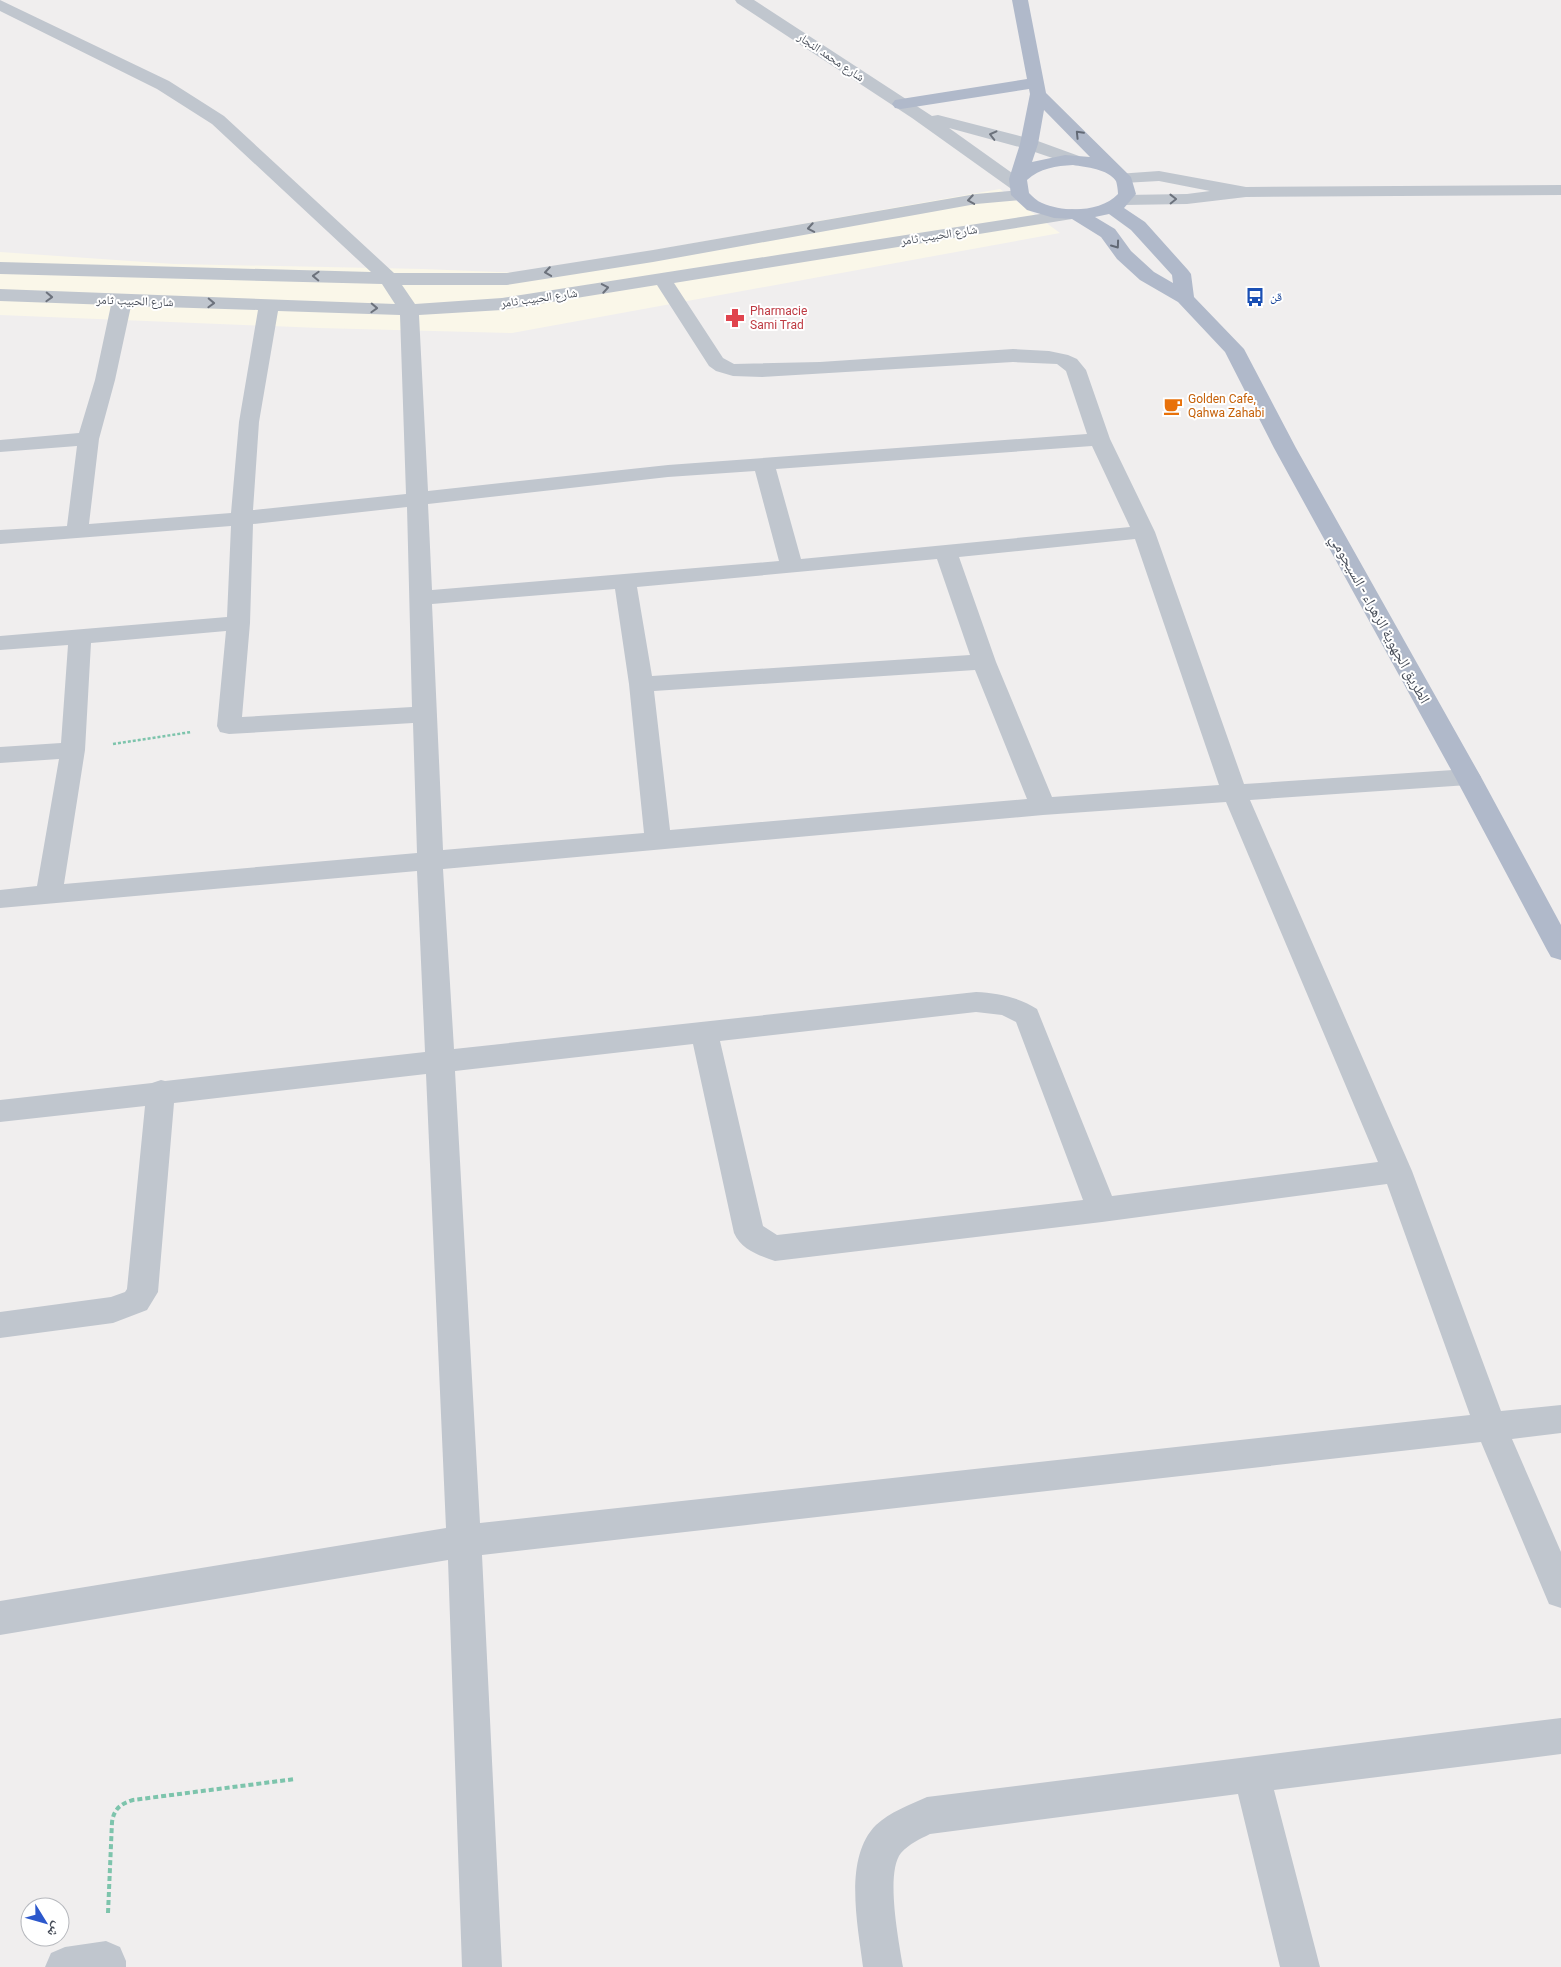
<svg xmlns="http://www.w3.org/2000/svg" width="1561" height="1967" viewBox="0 0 1561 1967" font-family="Roboto,'Noto Naskh Arabic',sans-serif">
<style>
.commercial{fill:#faf7e9}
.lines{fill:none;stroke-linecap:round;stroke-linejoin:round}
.path-far1{stroke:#7dc4ac;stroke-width:2.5;stroke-dasharray:3 2;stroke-linecap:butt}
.path{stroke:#7dc4ac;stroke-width:4;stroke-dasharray:5 3;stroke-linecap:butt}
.minor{fill:#c0c6ce;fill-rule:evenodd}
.major{fill:#b0b9ca;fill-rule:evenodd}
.oneway{stroke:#626975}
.oneway2{stroke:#6c727c}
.labels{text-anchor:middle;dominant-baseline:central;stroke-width:4;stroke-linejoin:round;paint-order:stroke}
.far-street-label{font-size:12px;fill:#484e59;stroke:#fff}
.far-transit-label{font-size:12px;fill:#164399;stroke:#fff;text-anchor:start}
.far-health-label{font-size:12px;fill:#be3a42;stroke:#fff;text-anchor:start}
.far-food-label{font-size:12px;fill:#c56008;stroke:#fff;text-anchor:start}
.street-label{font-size:15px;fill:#484e59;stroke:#fff}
</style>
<rect width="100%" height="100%" fill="#f0eeee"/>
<!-- commercial -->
<path class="commercial" d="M1000,189L1060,233L512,333L319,328L0,315V252L174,264L423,269L524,273Z"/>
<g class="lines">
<!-- path-far1 -->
<path class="path-far1" d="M113,744L191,732"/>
<!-- path -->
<path class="path" d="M108,1913L112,1822C114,1809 120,1804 133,1800L295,1779"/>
<!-- minor -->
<path class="minor" d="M0,0L169,81L224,116L394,273H507L653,250L976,194L1020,190L1026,191L1029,195L1026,199L1020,200L976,204L653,262L507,285H402L415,304L502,298L1072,209L1078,210L1081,214L1078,218L1072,219L674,283L723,358L734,364L820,362L1013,349L1049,351L1068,355L1077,359L1086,370L1110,439L1155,532L1244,784L1468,769L1477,771L1481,777L1477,783L1468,785L1250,800L1412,1171L1501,1411L1561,1405V1433L1512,1439L1561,1552V1608L1549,1604L1481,1442L482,1555L502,1967H462L448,1560L0,1635V1601L446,1528L426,1074L174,1103L158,1292L147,1310L113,1323L0,1338V1312L111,1297L125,1292L127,1289L145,1106L0,1122V1100L152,1083L161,1080L165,1081L425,1052L417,871L0,908V890L37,886L59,759L0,763V747L61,743L68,645L0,650V636L227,617L231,526L0,544V530L67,526L77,446L0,452V440L79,433L95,380L111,305L0,301V289L395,304L382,284L0,274V262L371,272L212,124L157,89L0,11ZM657,285L709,366L716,371L733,376L762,377L1013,362L1057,364L1066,371L1087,434L668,465L428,491L419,315L502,310ZM131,306L258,310L239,422L231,513L89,524L99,439L115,380ZM278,311L400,315L406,494L253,510L259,422ZM1092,446L1130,527L801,559L776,469ZM755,471L779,561L432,590L428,504L668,477ZM407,507L412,707L242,717L250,623L253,524ZM1135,539L1219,785L1052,797L996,662L959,557ZM937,559L970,655L652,676L637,587ZM615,589L629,684L644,833L443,850L432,604ZM226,631L217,726L220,732L229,734L413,723L417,853L64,884L85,750L91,643ZM975,670L1027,799L670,830L654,691ZM1226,802L1378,1162L1112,1196L1037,1009C1018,997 998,993 976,992L454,1049L443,869L1043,815ZM976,1012L1002,1015L1016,1022L1083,1200L777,1235L763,1226L720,1041ZM693,1044L734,1233C742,1250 758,1255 775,1261L1102,1222L1387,1184L1470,1415L480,1523L455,1071Z
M735,0H754L932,116L938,115L1035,140L1079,156L1082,160L1079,164L1073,165L1023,148L949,128L1022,180L1025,184L1022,188L1016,189L1010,188L912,118L737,3Z
M1159,171L1246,187L1561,185V195L1246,197L1187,204L1124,205L1118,204L1115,200L1118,196L1124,195L1187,194L1210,191L1159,181L1123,183L1117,182L1114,178L1117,174Z
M1561,1718V1754L1274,1790L1320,1967H1280L1238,1794L930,1834C920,1839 909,1844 901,1853C885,1873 899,1942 903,1967H863C858,1926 843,1858 876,1825C890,1812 909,1805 927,1797Z
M106,1941L120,1947L126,1961V1967H45L51,1953L65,1947Z"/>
<!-- major -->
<path class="major" d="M1012,0H1028L1046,93L1131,177L1136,194L1124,208L1145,222L1188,270L1191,274L1194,297L1244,349L1296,448L1481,777L1561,925V960L1551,957L1547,950L1455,777L1274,448L1225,352L1178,302L1140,280L1117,259L1101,237L1072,219L1054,218L1027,210L1011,195L1009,179L1020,144L1030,94L1029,89L901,109L895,108L892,104L895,100L901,99L1027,79ZM1044,110L1090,157L1065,155L1032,162L1038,144ZM1073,165C1086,167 1108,169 1116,181C1117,184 1118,190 1118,194C1101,212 1065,213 1042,203C1037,201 1033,197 1029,193L1027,180C1040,168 1056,166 1073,165ZM1109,214L1131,230L1172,275L1173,283L1154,272L1131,251L1115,229L1095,217Z"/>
</g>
<!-- one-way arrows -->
<defs><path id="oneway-chevron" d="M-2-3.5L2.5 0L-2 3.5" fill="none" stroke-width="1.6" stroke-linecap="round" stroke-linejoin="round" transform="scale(1.25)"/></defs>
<g class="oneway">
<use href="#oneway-chevron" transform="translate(1079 134) rotate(-134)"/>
<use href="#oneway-chevron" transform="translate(1116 245) rotate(54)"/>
</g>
<g class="oneway2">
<use href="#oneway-chevron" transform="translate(993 135) rotate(-166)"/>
<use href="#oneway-chevron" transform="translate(1173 199) rotate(-1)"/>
<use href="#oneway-chevron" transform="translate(971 200) rotate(171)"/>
<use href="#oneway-chevron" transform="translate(811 228) rotate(170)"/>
<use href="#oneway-chevron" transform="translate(548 272) rotate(171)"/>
<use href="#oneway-chevron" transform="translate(316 276) rotate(-178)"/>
<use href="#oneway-chevron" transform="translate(605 288) rotate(-10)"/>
<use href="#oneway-chevron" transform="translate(49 297) rotate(2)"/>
<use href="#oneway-chevron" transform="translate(211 303) rotate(2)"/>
<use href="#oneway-chevron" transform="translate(374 308) rotate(2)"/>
</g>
<!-- icons -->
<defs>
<g id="bus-bare" transform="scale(1.5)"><path d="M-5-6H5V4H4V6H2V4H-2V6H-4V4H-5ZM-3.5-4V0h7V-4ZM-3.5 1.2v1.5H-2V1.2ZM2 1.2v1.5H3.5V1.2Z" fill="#1a4fb4" stroke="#fff" stroke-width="2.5" paint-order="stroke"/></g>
<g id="pharmacy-bare" transform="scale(1.5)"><path d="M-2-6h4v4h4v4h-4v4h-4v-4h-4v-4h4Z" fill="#e0444e" stroke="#fff" stroke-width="2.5" paint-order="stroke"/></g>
<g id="cafe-bare" transform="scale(1.5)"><path d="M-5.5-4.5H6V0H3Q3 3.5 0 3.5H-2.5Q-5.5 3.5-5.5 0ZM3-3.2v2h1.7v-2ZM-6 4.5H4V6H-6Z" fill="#e8710a" stroke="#fff" stroke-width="2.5" paint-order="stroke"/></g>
</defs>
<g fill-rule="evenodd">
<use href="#bus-bare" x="1255" y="297"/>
<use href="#pharmacy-bare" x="735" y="318"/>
<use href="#cafe-bare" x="1173" y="406"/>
</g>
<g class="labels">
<!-- far-street labels -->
<g class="far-street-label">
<text transform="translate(831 57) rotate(34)">شارع محمد النجار</text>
<text transform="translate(939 235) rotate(-9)">شارع الحبيب ثامر</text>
<text transform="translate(539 298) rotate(-8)">شارع الحبيب ثامر</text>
<text transform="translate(135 301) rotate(2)">شارع الحبيب ثامر</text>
</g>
<!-- far-transit labels -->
<g class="far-transit-label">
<text x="1270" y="297">قن</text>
</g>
<!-- far-health labels -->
<g class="far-health-label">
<text x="750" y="311">Pharmacie<tspan x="750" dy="14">Sami Trad</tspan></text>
</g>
<!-- far-food labels -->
<g class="far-food-label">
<text x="1188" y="399">Golden Cafe,<tspan x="1188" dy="14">Qahwa Zahabi</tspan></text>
</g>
<!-- street labels -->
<g class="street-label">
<text transform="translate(1380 619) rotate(61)">الطريق الجهوية الزهراء - السيجومي</text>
</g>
</g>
<!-- north arrow -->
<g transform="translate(45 1922) rotate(127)"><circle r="24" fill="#ffffff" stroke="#b6b8bd"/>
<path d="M0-4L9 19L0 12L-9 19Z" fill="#2c58cc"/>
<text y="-8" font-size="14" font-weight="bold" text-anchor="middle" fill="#484e59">ش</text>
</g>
</svg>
